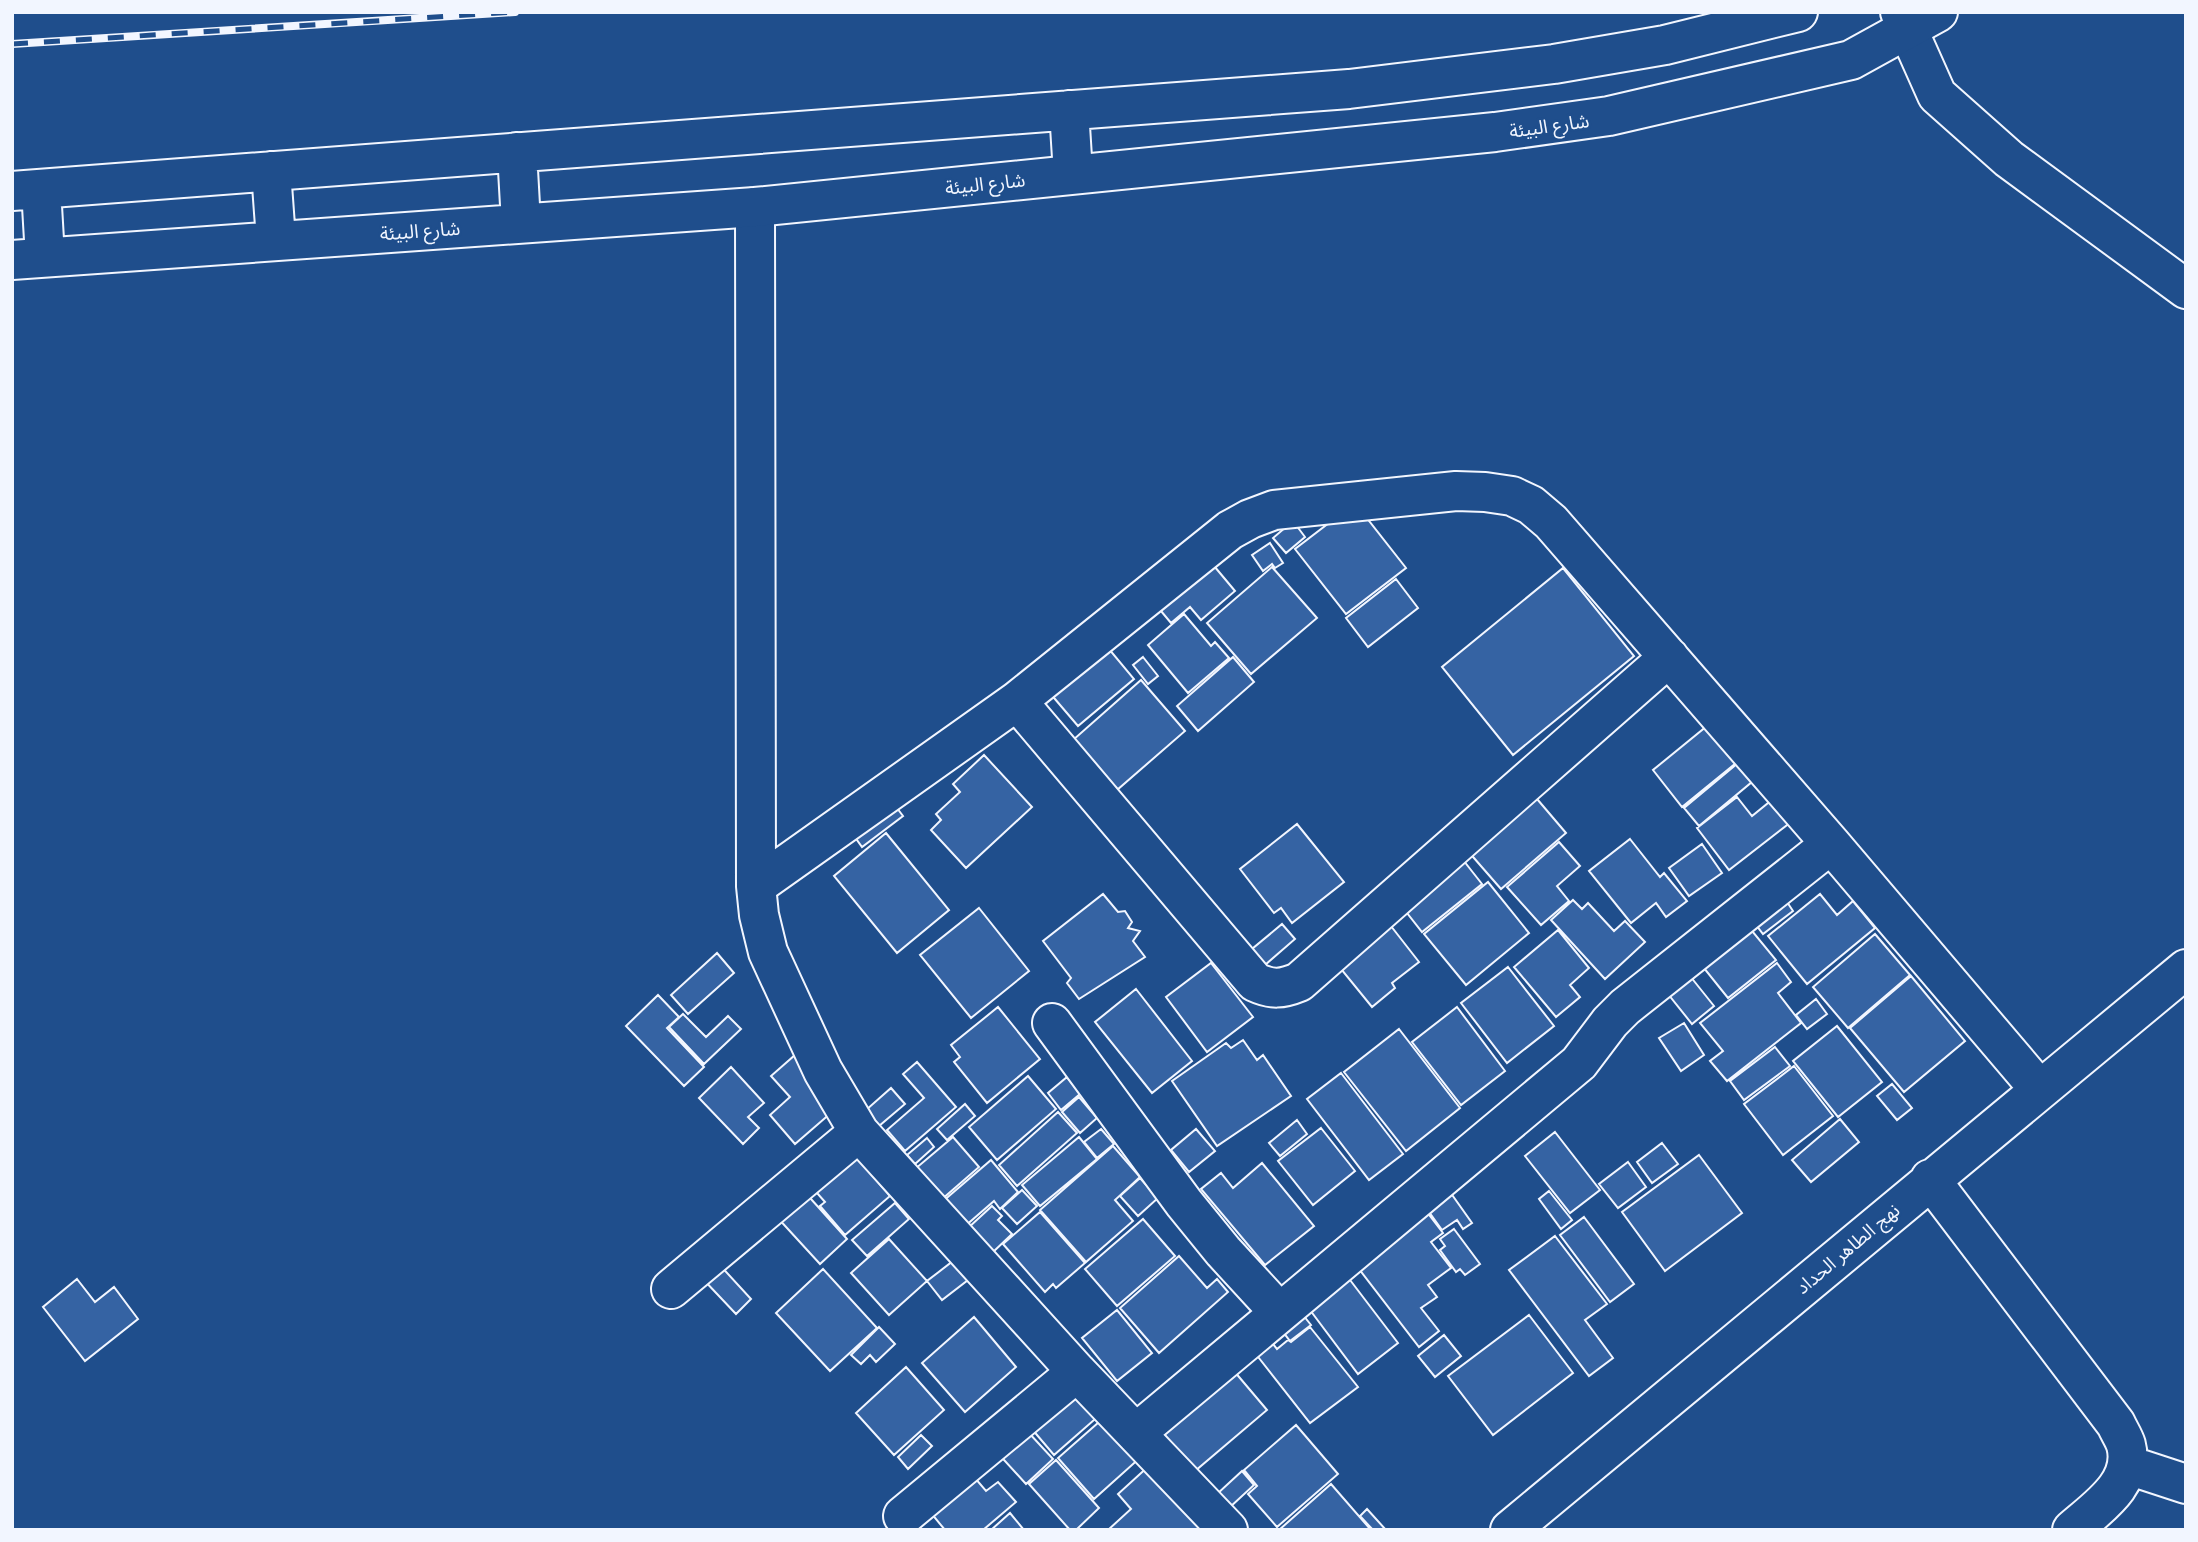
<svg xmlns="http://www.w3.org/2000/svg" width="2198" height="1542" viewBox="0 0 2198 1542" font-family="'Golos Text','Noto Sans Arabic',sans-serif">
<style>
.building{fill:#3563a3;stroke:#f2f6ff;stroke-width:2}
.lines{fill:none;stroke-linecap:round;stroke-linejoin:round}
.minor-casing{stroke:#f2f6ff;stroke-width:42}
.secondary-casing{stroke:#f2f6ff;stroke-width:42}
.minor{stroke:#1f4e8c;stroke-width:38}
.secondary{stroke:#1f4e8c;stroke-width:38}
.rail-casing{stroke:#f2f6ff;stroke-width:8}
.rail{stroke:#1f4e8c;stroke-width:5;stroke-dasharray:16;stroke-linecap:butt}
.labels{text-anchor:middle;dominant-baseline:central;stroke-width:5;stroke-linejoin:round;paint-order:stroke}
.street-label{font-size:19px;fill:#f2f6ff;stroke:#1f4e8c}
</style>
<rect width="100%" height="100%" fill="#1f4e8c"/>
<!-- building -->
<path class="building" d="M1355,503L1406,568L1346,614L1295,549Z
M1293,521L1305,537L1286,553L1273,538Z
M1270,543L1283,563L1275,568L1272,564L1263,571L1252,555Z
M1199,548L1235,591L1201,620L1190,607L1171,623L1146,593Z
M1272,567L1317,618L1251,674L1207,623Z
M1563,568L1634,656L1513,755L1442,667Z
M1396,579L1418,608L1368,647L1346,618Z
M1184,614L1211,646L1215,642L1229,658L1188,693L1148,645Z
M1099,637L1134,679L1078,726L1043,685Z
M1143,657L1158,676L1148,684L1133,665Z
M1233,657L1254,682L1198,731L1177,706Z
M1141,680L1185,731L1117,790L1073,740Z
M1707,726L1736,763L1682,807L1653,770Z
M984,755L1032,807L966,868L931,830L941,820L936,814L960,792L953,784Z
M1738,763L1753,781L1699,826L1684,808Z
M1526,786L1566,833L1501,889L1460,842Z
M887,795L903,816L862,847L847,826Z
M1737,797L1752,816L1773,799L1791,822L1729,870L1697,828Z
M1297,824L1344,882L1292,923L1281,908L1274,913L1240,869Z
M886,833L949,910L897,953L834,876Z
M1445,837L1482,884L1422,932L1385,885Z
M1630,839L1660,877L1664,873L1687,901L1666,917L1656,903L1631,923L1589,871Z
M1559,842L1580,866L1557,886L1569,901L1541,925L1507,887Z
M1702,844L1722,873L1689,896L1669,868Z
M1488,882L1529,933L1466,985L1424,934Z
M1103,894L1118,912L1125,911L1132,922L1128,928L1140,931L1133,941L1145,957L1079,999L1067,983L1071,978L1043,941Z
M1820,894L1837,915L1853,901L1875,928L1807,984L1768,936Z
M1785,899L1793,911L1763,934L1747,913Z
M1573,900L1582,909L1588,903L1614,931L1625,921L1645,942L1605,979L1551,920Z
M979,908L1029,971L971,1018L920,955Z
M1734,909L1776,960L1728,998L1687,947Z
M1380,912L1419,962L1392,983L1395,988L1372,1007L1328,953Z
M1282,924L1295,939L1265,965L1252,949Z
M1558,930L1589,968L1570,985L1580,997L1556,1017L1514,967Z
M1875,934L1910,975L1848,1028L1813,987Z
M717,953L734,973L688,1014L671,995Z
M1211,963L1253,1017L1207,1052L1166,997Z
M1777,963L1791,982L1778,993L1801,1023L1727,1081L1710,1061L1723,1051L1700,1023Z
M1682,966L1714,1006L1692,1024L1660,984Z
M1508,967L1554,1026L1507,1063L1461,1003Z
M1911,976L1965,1041L1904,1092L1850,1028Z
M1136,989L1192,1061L1152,1093L1095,1022Z
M658,995L679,1017L667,1028L704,1067L684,1086L626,1026Z
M1816,999L1827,1014L1807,1029L1796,1015Z
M998,1007L1040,1059L987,1103L954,1062L960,1057L951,1045Z
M1457,1007L1505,1071L1461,1105L1412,1042Z
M683,1014L706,1037L728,1016L741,1029L704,1064L669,1027Z
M1684,1023L1704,1055L1681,1071L1659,1038Z
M1837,1026L1882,1082L1838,1117L1793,1061Z
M1399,1029L1460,1108L1406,1151L1344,1072Z
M1243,1040L1257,1060L1263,1055L1291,1096L1217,1146L1172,1081L1226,1043L1231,1048Z
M1775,1047L1790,1066L1744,1100L1730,1081Z
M795,1055L839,1106L795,1144L770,1115L790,1097L771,1076Z
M917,1062L956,1107L905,1151L887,1130L924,1098L903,1074Z
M1794,1066L1833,1116L1783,1155L1744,1104Z
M731,1067L764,1103L748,1117L759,1128L743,1144L699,1098Z
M1341,1073L1403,1154L1369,1180L1307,1099Z
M1028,1076L1056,1109L997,1160L969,1127Z
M1067,1077L1080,1094L1061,1110L1048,1093Z
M1892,1084L1912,1108L1897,1120L1877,1096Z
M891,1088L905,1104L879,1126L866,1110Z
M1079,1097L1097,1118L1080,1133L1062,1112Z
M965,1104L975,1116L947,1140L937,1129Z
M1058,1112L1077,1133L1017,1186L999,1165Z
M1840,1119L1859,1142L1811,1182L1792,1160Z
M1297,1120L1307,1134L1280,1156L1269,1143Z
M1321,1128L1355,1171L1313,1205L1278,1161Z
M1101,1129L1114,1144L1097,1158L1084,1142Z
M1196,1129L1215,1151L1189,1172L1171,1150Z
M1555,1132L1600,1190L1570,1213L1525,1156Z
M953,1137L979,1167L941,1200L915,1169Z
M1079,1137L1097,1159L1040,1206L1022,1185Z
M840,1138L890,1196L845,1235L820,1206L825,1202L809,1184Z
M927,1138L934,1147L915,1164L907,1155Z
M1662,1143L1678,1164L1652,1183L1637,1162Z
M1113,1146L1140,1177L1115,1200L1133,1221L1086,1262L1040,1210Z
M1699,1155L1742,1213L1665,1271L1622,1212Z
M991,1160L1018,1192L1000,1209L994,1201L964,1227L942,1202Z
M1628,1162L1646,1187L1618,1208L1599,1184Z
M1262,1163L1314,1226L1265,1265L1201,1189L1221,1173L1233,1188Z
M1438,1175L1472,1223L1463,1229L1457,1220L1442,1230L1414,1191Z
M1140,1178L1158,1198L1138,1216L1120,1196Z
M793,1179L847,1239L820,1264L765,1204Z
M1022,1190L1037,1206L1017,1224L1002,1208Z
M1549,1191L1572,1220L1561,1229L1539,1199Z
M895,1203L909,1219L867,1256L852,1240Z
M992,1206L1002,1216L998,1220L1012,1234L992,1253L968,1228Z
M1423,1207L1443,1233L1431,1242L1451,1268L1428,1285L1437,1297L1421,1308L1439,1331L1419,1347L1359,1269Z
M1040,1212L1085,1263L1056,1288L1053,1284L1045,1292L1003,1244Z
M1584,1217L1634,1284L1610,1302L1560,1235Z
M1143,1219L1175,1256L1117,1306L1085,1269Z
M1454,1229L1480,1264L1465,1275L1460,1269L1456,1272L1440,1250L1445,1246L1440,1239Z
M1555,1236L1607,1304L1585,1320L1613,1358L1589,1376L1509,1270Z
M889,1239L927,1281L889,1315L851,1273Z
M1179,1256L1207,1288L1217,1279L1228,1292L1159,1353L1120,1308Z
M953,1261L968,1280L942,1300L927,1281Z
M717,1262L751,1299L736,1314L701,1277Z
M823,1269L877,1328L830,1371L776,1313Z
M1347,1276L1398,1343L1358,1374L1307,1306Z
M77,1279L95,1302L114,1287L138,1319L85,1361L43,1307Z
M1283,1290L1311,1325L1290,1341L1263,1306Z
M1117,1310L1152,1353L1117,1381L1082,1338Z
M1529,1315L1573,1373L1493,1435L1448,1376Z
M974,1317L1016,1367L965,1412L922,1363Z
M879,1327L895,1344L876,1362L870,1355L861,1364L851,1355Z
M1310,1327L1358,1387L1310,1423L1255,1353L1270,1340L1277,1349L1288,1340L1291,1342Z
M1444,1335L1461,1356L1435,1377L1418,1356Z
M1223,1358L1267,1410L1195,1471L1151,1419Z
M906,1367L944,1410L894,1455L856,1413Z
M1068,1374L1102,1413L1054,1455L1020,1415Z
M1107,1415L1142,1456L1094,1499L1058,1458Z
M1015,1418L1053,1459L1026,1484L993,1448Z
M1296,1425L1338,1474L1277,1527L1248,1494L1257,1486L1244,1470Z
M921,1435L932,1446L908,1469L898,1457Z
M1056,1460L1099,1508L1076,1530H1070L1029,1484Z
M1151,1464L1210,1530H1108L1131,1509L1118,1494Z
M969,1471L986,1491L998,1482L1016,1502L983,1530H945L926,1507Z
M1242,1471L1254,1485L1229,1508L1217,1494Z
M1331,1484L1371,1530H1279Z
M1367,1509L1386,1530H1373L1360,1516Z
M1010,1513L1024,1530H991Z"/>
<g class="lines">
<!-- minor casing -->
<g class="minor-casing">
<path id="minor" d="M1900,12L1937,95L2009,159L2186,289
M755,207L756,886L759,915L768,952L823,1071L859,1132
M1017,701L1255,982C1272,990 1282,989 1299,982L1669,657
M756,886L1017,701L1230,530L1250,519L1274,510L1456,491L1485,492L1512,496L1531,505L1551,522L1831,844L2040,1090
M1052,1023L1184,1203L1223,1251L1279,1312
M1930,1179L2116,1424C2119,1431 2124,1438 2126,1445C2136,1483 2097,1508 2072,1530
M671,1289L859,1132L1077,1372L1228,1530
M1136,1433L1579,1063L1610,1022L1625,1007L1831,844
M2128,1465L2186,1484
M903,1516L1077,1372
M1510,1530L2186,969"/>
</g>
<!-- secondary casing -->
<g class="secondary-casing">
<path id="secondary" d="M1069,110L1073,174
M517,152L521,223
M271,171L276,240
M41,189L45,257
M12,191L1349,89L1554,64L1665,45L1798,12
M12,260L755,207L1495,132L1609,116L1851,60L1938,12"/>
</g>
<!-- minor -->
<use href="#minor" class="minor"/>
<!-- secondary -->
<use href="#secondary" class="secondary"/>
<!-- rail casing -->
<g class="rail-casing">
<path id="rail" d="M12,44L515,12"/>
</g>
<!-- rail -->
<use href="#rail" class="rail"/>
</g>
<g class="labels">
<!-- street labels -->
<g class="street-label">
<text transform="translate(1549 125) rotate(-8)">شارع البيئة</text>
<text transform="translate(985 183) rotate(-6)">شارع البيئة</text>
<text transform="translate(420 230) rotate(-4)">شارع البيئة</text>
<text transform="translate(1847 1248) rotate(-40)">نهج الطاهر الحداد</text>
</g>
</g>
<!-- border -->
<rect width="2198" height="1542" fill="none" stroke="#f2f6ff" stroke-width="28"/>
</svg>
